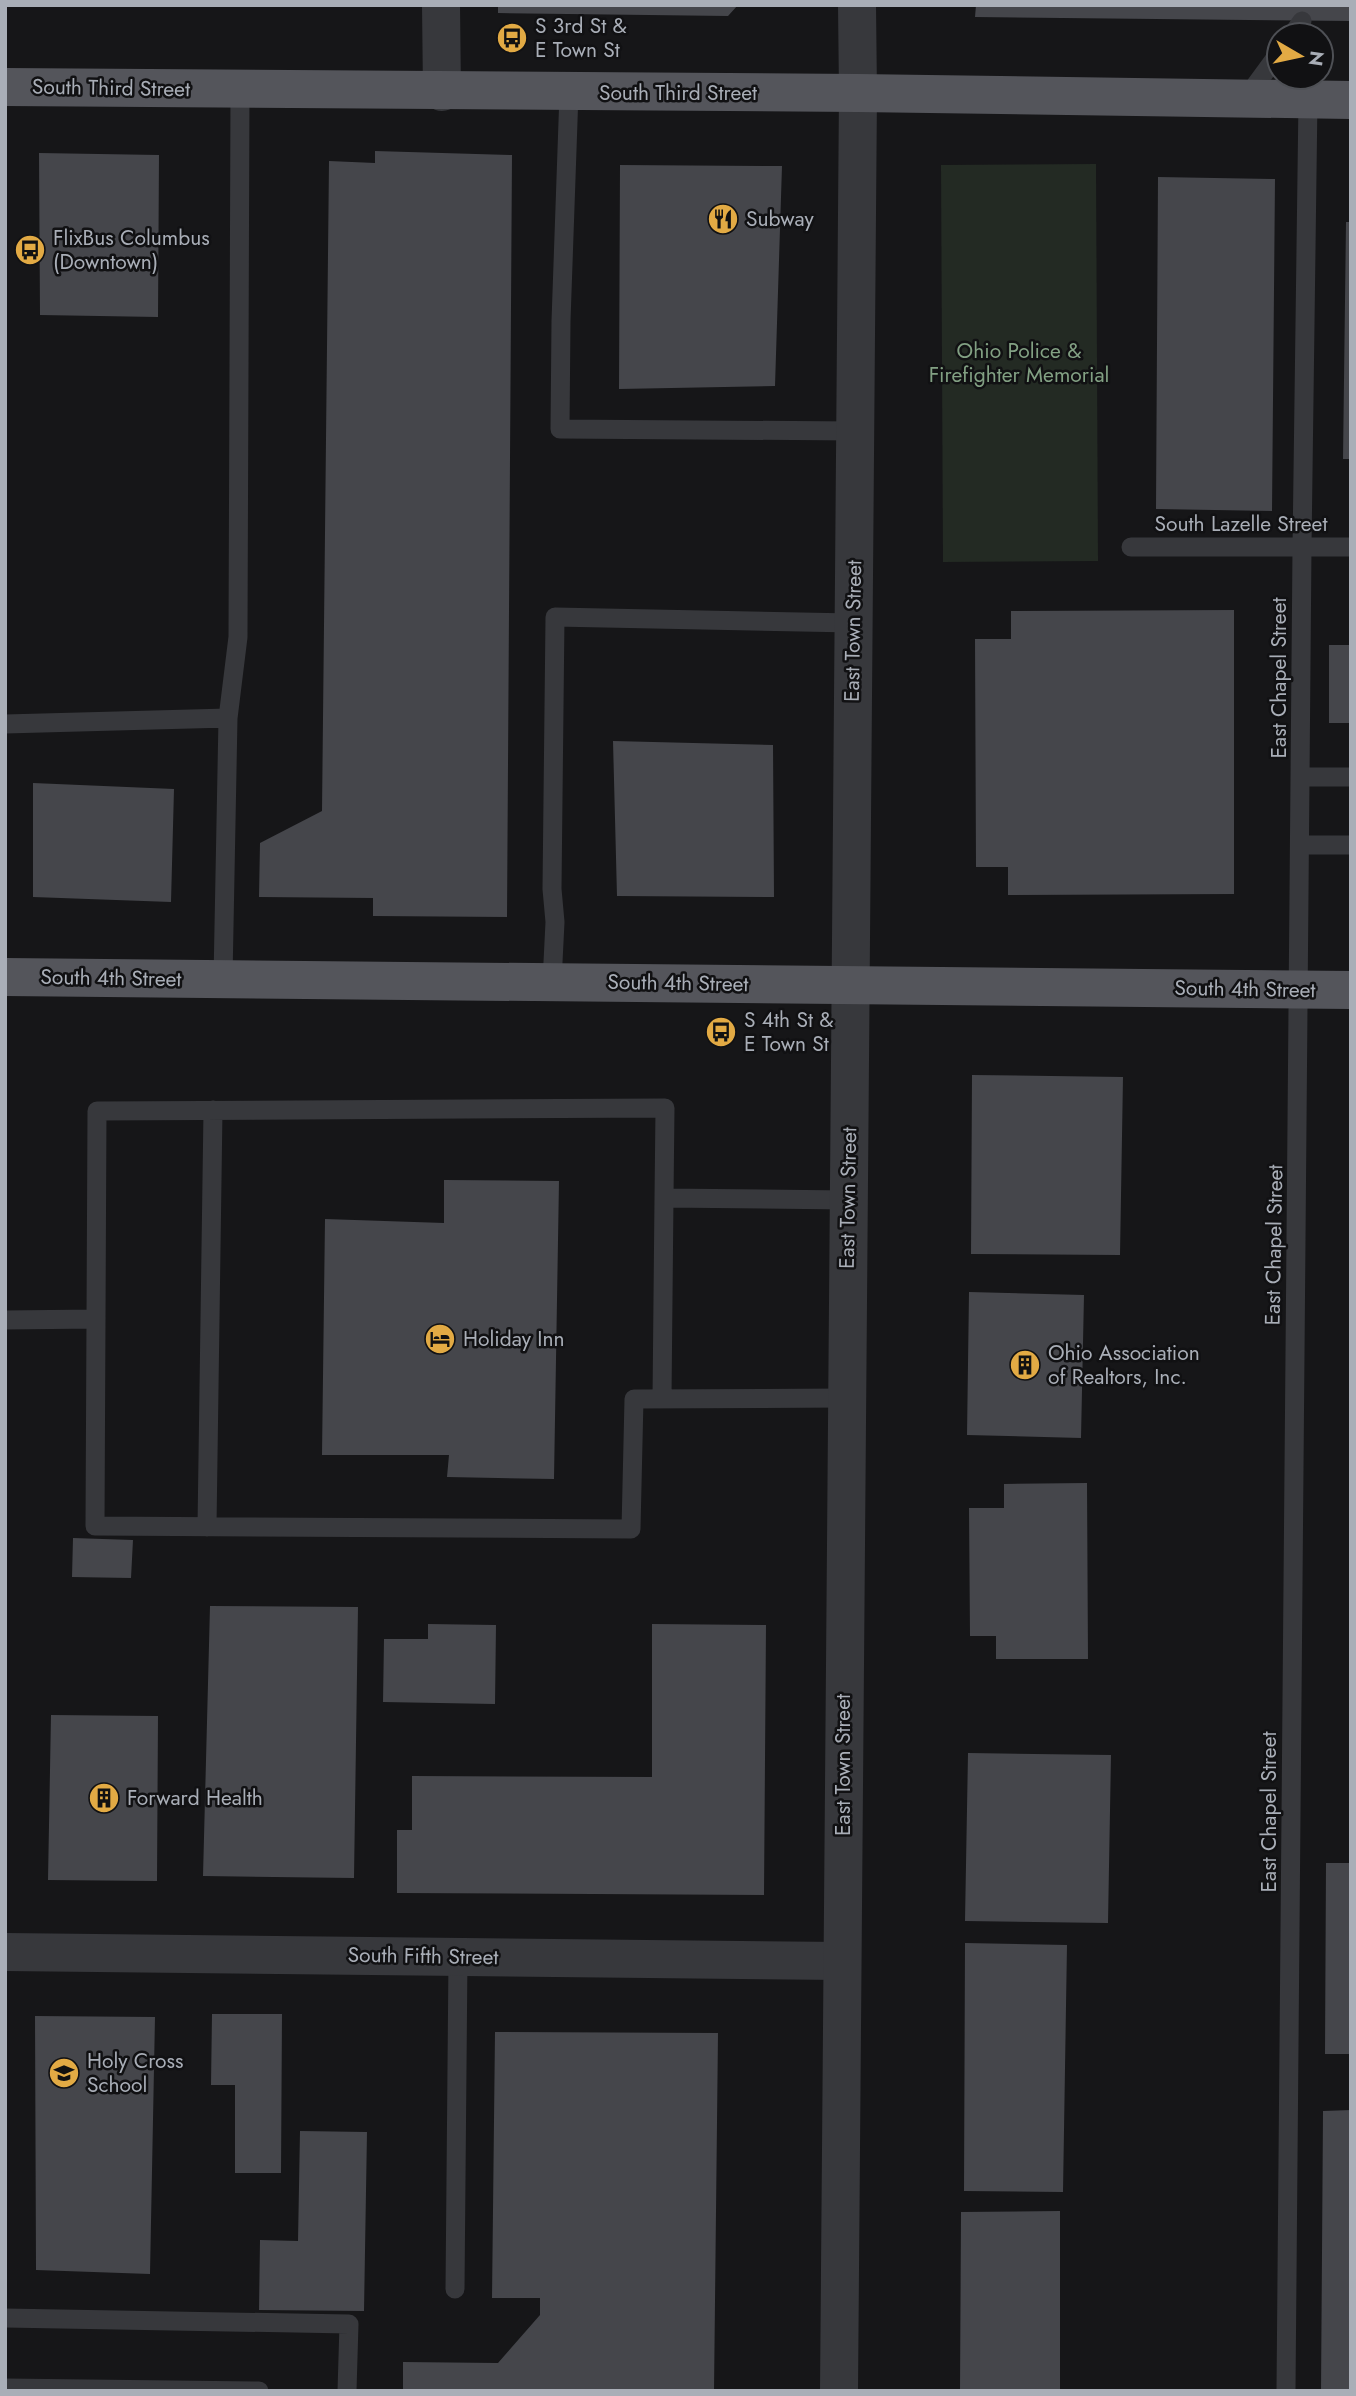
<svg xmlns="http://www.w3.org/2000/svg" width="1356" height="2396" viewBox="0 0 1356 2396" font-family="Jost,sans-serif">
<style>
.green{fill:#232a23}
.building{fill:#45464b}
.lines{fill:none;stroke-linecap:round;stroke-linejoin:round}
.service{stroke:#37383c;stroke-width:19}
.minor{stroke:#37383c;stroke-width:38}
.tertiary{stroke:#37383c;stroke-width:38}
.primary{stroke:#54555b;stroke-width:38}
.labels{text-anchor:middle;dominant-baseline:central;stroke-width:5;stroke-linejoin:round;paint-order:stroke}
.poi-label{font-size:21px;fill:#a9aeb7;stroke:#111113;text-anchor:start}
.street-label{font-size:21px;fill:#a9aeb7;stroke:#111113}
.park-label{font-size:21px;fill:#82a083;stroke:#111113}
</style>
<rect width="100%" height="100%" fill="#161618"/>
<!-- green -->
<path class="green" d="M1096,164L1098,561L943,562L941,165Z"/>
<!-- building -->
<path class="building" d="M498,5H738L728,16L498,13Z
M976,5H1351V21L975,17Z
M375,151L512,155L507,917L373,916V898L259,897L260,843L322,811L329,161L375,163Z
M39,153L159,155L158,317L40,315Z
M620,165L782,166L775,386L619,389Z
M1158,177L1275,179L1272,511L1156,509Z
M1346,222H1351V459H1343Z
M1234,610V894L1008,895V867H976L975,639H1011V611Z
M1329,645H1351V723H1329Z
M613,741L773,745L774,897L617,896Z
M33,783L174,789L171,902L33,897Z
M972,1075L1123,1077L1120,1255L971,1254Z
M444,1180L559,1181L554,1479L447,1477L449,1455H322L325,1219L444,1223Z
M969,1292L1084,1295L1081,1438L967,1435Z
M1087,1483L1088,1659H996V1636H970L969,1508H1004V1484Z
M73,1538L133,1540L131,1578L72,1577Z
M210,1606L358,1607L354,1878L203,1876Z
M428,1624L496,1625L495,1704L383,1702L384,1639H428Z
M652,1624L766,1625L764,1895L397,1893V1830H412V1776L652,1777Z
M51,1715L158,1716L157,1881L48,1880Z
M968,1753L1111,1755L1108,1923L965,1921Z
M1326,1863H1351V2054H1325Z
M965,1943L1067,1945L1063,2192L964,2191Z
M212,2014H282L281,2173H235V2085H211Z
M35,2016L155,2017L150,2274L36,2270Z
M495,2032L718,2033L714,2391H403V2362L498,2363L540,2315V2298H492Z
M1351,2110V2391H1321L1323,2111Z
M300,2131L367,2132L364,2311L259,2310L260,2240L298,2241Z
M1060,2211V2391H960L961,2212Z"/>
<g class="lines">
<!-- service -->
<path class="service" d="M1292,35L1302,21
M569,93L561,321L560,429L855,431
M1246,98L1279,53
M1131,547H1351
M5,724L228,718
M1301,777H1351
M1301,845H1351
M223,979L228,718L238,637L240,90
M552,982L555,922L552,889L555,617L853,623
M5,1320L96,1319
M846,1398L634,1399L631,1529L95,1526L97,1111L665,1108L664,1198L848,1200
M662,1399L664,1198
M207,1527L213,1110
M455,2289L458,1957
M5,2318L349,2324L347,2391
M5,2388L259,2391
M1286,2391L1302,548L1308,99"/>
<!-- minor -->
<path class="minor" d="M441,5L442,92
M857,5L858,93
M5,1952L842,1961"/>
<!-- tertiary -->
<path class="tertiary" d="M839,2391L858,93"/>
<!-- primary -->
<path class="primary" d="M5,87L858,93L1351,100
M5,977L1351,990"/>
</g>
<!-- icons -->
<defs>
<g id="bus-disc" transform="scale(1.575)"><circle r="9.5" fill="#e2aa44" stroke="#111113"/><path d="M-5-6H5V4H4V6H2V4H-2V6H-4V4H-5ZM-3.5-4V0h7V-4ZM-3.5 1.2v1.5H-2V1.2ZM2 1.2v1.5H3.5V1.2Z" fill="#111"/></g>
<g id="restaurant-disc" transform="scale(1.575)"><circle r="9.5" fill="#e2aa44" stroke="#111113"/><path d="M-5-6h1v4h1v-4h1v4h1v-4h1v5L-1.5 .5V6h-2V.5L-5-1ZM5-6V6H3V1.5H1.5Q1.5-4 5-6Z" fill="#111"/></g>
<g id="hotel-disc" transform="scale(1.575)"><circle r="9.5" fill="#e2aa44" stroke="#111113"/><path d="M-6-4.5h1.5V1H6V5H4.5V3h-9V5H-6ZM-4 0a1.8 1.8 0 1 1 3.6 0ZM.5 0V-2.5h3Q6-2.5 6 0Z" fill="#111"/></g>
<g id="building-disc" transform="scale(1.575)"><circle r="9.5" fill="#e2aa44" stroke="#111113"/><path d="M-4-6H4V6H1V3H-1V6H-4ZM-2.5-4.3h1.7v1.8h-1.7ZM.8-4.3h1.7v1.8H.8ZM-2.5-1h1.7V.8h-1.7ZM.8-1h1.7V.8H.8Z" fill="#111"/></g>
<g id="school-disc" transform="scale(1.575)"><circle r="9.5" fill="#e2aa44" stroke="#111113"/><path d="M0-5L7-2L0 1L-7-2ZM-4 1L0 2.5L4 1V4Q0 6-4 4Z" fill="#111"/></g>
</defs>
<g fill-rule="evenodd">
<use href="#bus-disc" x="512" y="38"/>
<use href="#restaurant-disc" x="723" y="219"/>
<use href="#bus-disc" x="30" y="250"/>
<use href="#bus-disc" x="721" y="1032"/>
<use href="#hotel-disc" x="440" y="1339"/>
<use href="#building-disc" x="1025" y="1365"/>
<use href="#building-disc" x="104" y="1798"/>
<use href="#school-disc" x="64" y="2073"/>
</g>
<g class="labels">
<!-- poi labels -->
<g class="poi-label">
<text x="535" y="26">S 3rd St &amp;<tspan x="535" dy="24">E Town St</tspan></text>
<text x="746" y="219">Subway</text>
<text x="53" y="238">FlixBus Columbus<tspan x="53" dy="24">(Downtown)</tspan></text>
<text x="744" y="1020">S 4th St &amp;<tspan x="744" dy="24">E Town St</tspan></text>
<text x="463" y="1339">Holiday Inn</text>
<text x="1048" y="1353">Ohio Association<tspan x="1048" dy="24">of Realtors, Inc.</tspan></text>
<text x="127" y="1798">Forward Health</text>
<text x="87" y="2061">Holy Cross<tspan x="87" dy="24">School</tspan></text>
</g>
<!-- street labels -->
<g class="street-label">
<text transform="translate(111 88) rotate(1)">South Third Street</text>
<text x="678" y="93">South Third Street</text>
<text x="1241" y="524">South Lazelle Street</text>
<text transform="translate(853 631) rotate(-89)">East Town Street</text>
<text transform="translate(1279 678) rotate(-90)">East Chapel Street</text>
<text transform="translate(111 978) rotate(1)">South 4th Street</text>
<text transform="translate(678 983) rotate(1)">South 4th Street</text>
<text transform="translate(1245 989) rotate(1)">South 4th Street</text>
<text transform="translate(848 1198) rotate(-89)">East Town Street</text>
<text transform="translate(1274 1245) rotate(-89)">East Chapel Street</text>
<text transform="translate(843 1765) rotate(-90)">East Town Street</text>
<text transform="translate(1269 1812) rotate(-90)">East Chapel Street</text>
<text transform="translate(423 1956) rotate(1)">South Fifth Street</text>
</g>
<!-- park labels -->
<g class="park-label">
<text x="1019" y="351">Ohio Police &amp;<tspan x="1019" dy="24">Firefighter Memorial</tspan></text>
</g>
</g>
<!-- border -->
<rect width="1356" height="2396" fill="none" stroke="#a9aeb7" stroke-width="14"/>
<!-- north arrow -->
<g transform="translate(1300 56) rotate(99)"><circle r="33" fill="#111113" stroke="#4e5055" stroke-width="2"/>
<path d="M0-5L12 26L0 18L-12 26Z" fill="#e2aa44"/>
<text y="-10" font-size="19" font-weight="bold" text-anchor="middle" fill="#a9aeb7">N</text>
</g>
</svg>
